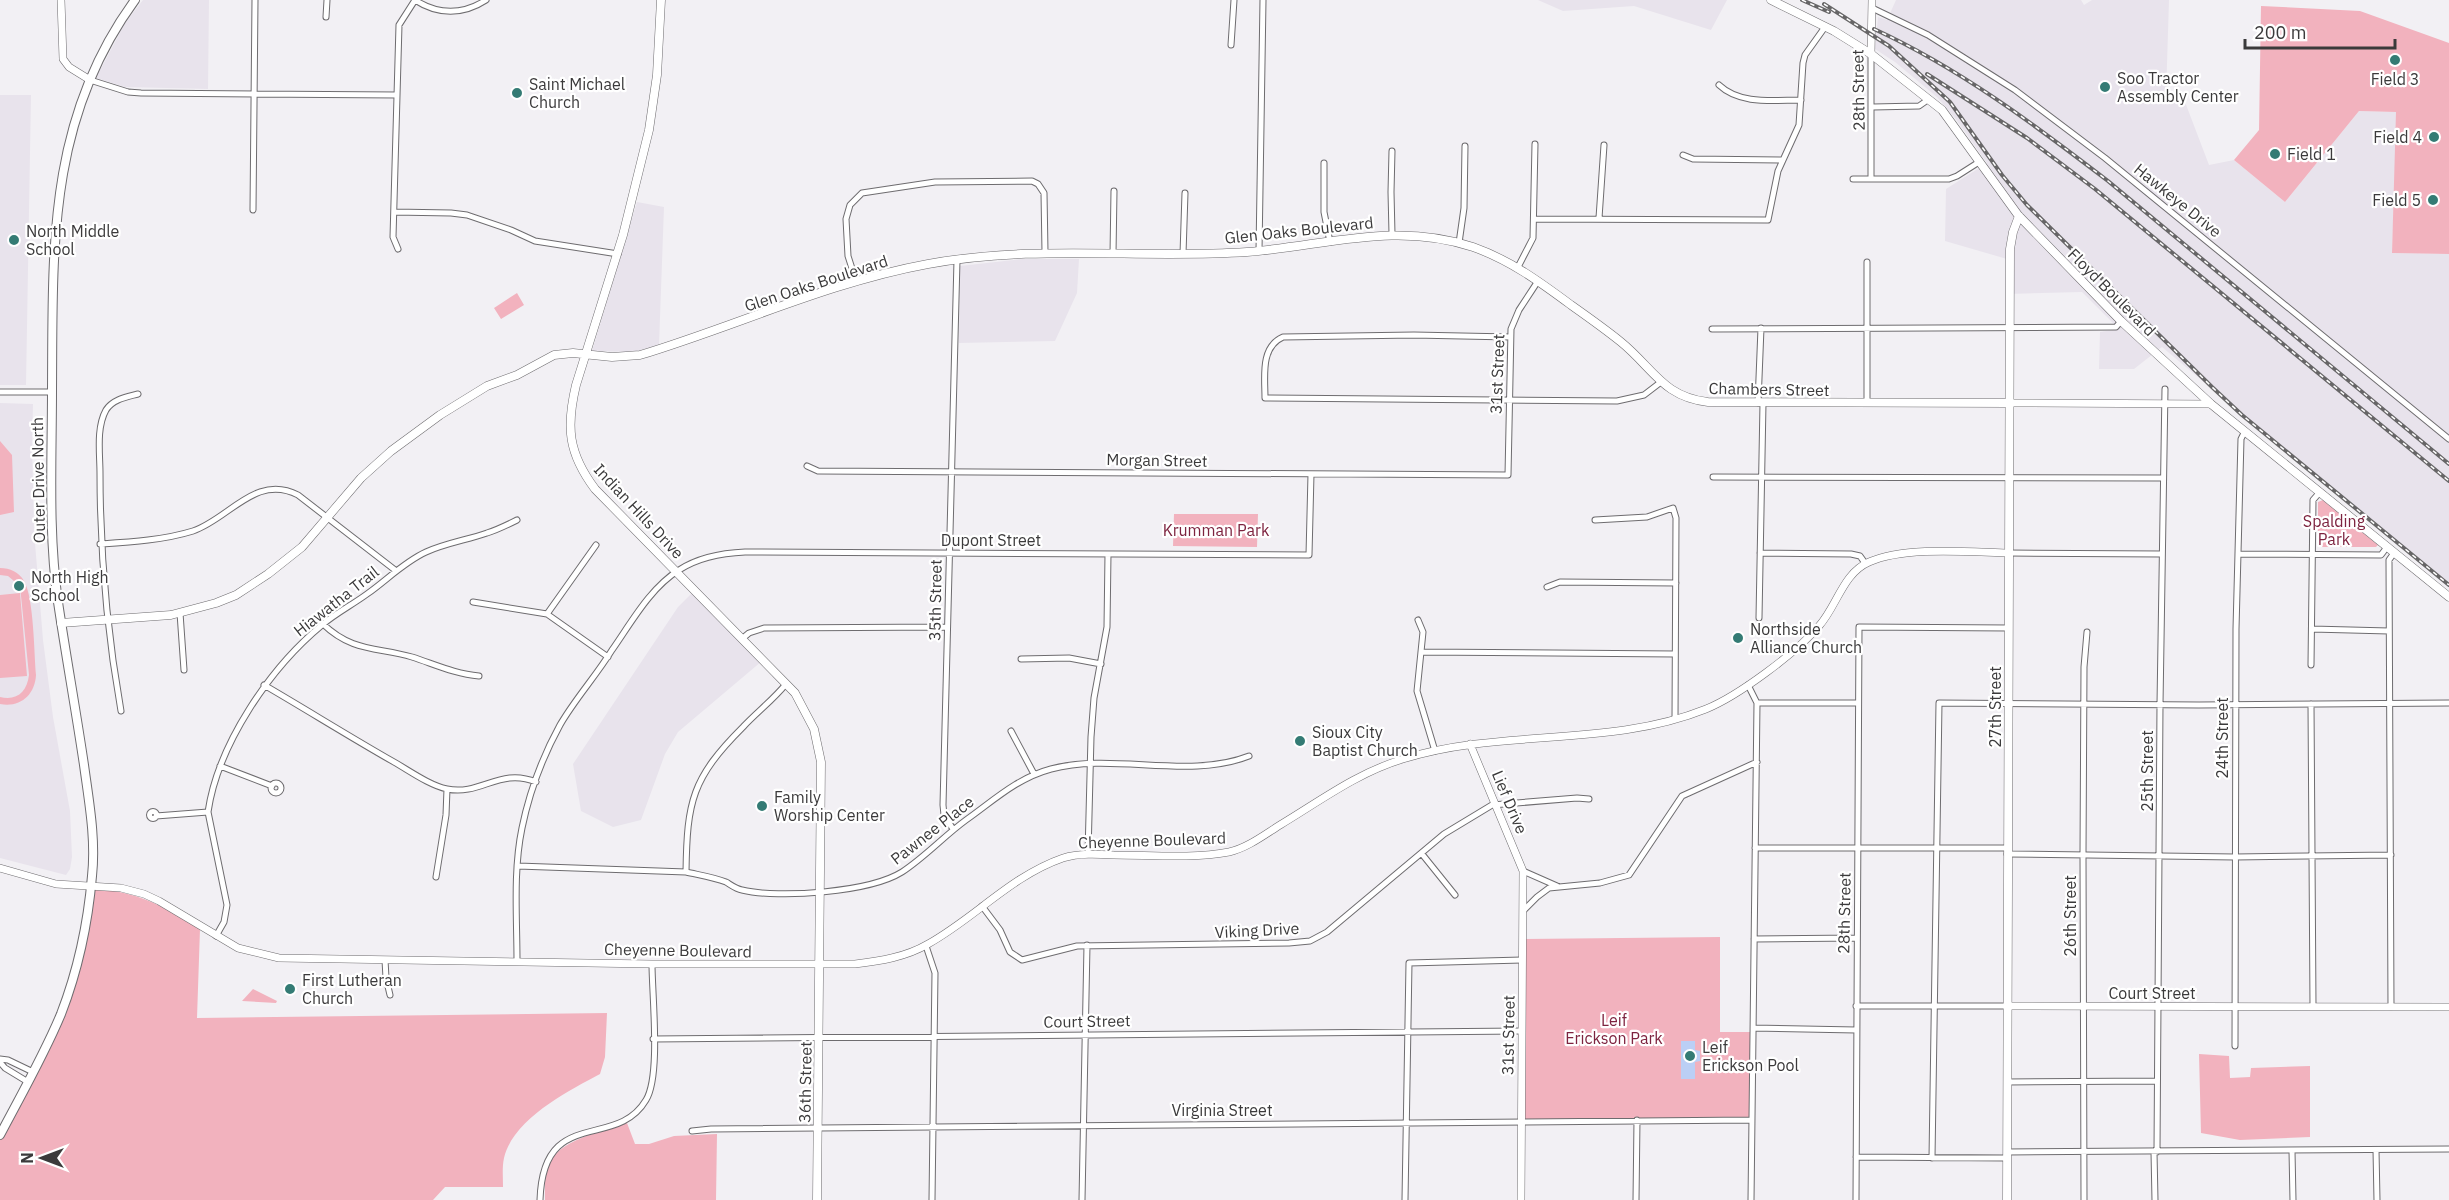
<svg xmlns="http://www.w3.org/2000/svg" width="2449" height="1200" viewBox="0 0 2449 1200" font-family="'IBM Plex Sans',sans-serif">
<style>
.built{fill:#e8e3ec}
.green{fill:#f2b2be}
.water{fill:#bbcff5}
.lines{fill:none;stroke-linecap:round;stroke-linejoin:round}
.minor-casing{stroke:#6e6c6f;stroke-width:7}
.tertiary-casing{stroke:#6e6c6f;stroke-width:8}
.secondary-casing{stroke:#6e6c6f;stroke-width:9}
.primary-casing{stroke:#6e6c6f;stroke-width:10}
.minor{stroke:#fff;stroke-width:5}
.tertiary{stroke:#fff;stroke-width:7}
.secondary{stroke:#fff;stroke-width:8}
.primary{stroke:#fff;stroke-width:8}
.rail-casing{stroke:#676667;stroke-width:4}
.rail{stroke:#fff;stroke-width:1.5;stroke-dasharray:4.5;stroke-linecap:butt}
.poi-dot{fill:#347b74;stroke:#fff;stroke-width:2}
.labels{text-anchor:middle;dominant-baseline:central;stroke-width:4.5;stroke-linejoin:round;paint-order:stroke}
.poi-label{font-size:16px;fill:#3b3a3b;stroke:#fff;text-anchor:start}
.street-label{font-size:16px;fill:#3b3a3b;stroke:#fff}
.park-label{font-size:16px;fill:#7d233f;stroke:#fff}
</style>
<rect width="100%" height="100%" fill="#f2f0f4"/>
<!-- built -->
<path class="built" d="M143,0H209L208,89L125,87L96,78L125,23Z
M1538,0H1727L1711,30L1634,6L1563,11Z
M1896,0H2081L2084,5L2092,0H2169L2166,96L2185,102L2209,165L2234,160L2285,202L2359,111L2397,112L2392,253L2449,254V588L2162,347L2134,369H2099L2100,332L2119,329L2082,292L2007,294V259L1945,241L1946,189L1987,163L1955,118L1937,97L1895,62L1875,49L1878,17L1887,20Z
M0,95H31L26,385H0Z
M637,202L664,207L659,345L633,352L592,351Z
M1022,259H1079L1077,293L1055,341L959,343L960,266Z
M0,403L33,404L32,445L34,531L43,640L53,717L70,811L72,857L70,869L66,875L0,858Z
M693,592L762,661L678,732L665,754L641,820L613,827L581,811L573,764L678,607Z"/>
<!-- green -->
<path class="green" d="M2261,6L2360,11L2449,43V254L2392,253L2396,112L2359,111L2285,202L2234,160L2259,130Z
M517,293L524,305L501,319L494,308Z
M0,441L12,455L14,512L0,515Z
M2323,500L2378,545L2376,547H2318V502Z
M1174,514H1258L1257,547L1173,546Z
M0,568C10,568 19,572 24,581C34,598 34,653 36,675C35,695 20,708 0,704V697C17,701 27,692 29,675L20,586L8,576L0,575Z
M20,593L27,676L0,678V595Z
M93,888C140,893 160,904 200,929L197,1018L607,1013L605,1057L600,1074C568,1091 513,1119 504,1158C502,1167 503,1178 503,1187H445L433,1200H0V1137L64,1008Z
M1720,937V1032H1753L1752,1120L1520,1121L1522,939Z
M253,989L277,1001L276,1003L242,1001Z
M2199,1054L2229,1056L2230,1078L2250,1077L2251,1068L2310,1066V1137L2240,1140L2201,1133Z
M627,1123L635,1144H649L674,1136L717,1134L716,1200H545C545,1189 544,1178 548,1167C557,1139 602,1132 627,1123Z"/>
<!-- water -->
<path class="water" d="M1681,1041H1695V1050L1700,1051V1061L1695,1062V1079H1681Z"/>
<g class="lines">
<!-- minor casing -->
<g class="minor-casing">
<path id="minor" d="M1872,8L1928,35L2015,90L2105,158L2449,439
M326,17L327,0
M1231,45L1234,0
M1871,54V179
M90,80L128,92L141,93L397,95
M1719,85C1740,105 1774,100 1801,100
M1873,107L1919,106L1929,99
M1683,155L1693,159L1782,160
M1324,163V212L1330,242
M1853,179H1949L1957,176L1979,162
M253,210L255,0
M394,212L451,213L467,215L511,230L535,241L618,254
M1599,218L1604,145
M1534,219L1768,220L1778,171L1799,125L1803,63L1805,55L1825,27
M1392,234L1391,192L1392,151
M1459,243L1464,208L1465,146
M398,249L393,237L399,25L415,0C438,15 463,15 486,0
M1259,251L1263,0
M1113,254L1114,191
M1183,254L1185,193
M1867,262V403
M1518,267L1533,238L1535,144
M856,281L848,256L846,219L850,205L862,193L935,182L1032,181L1038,184L1044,193L1045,252
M1712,329L2116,327L2121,321
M1510,337L1414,335L1283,337C1260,347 1265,377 1265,398L1617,401L1644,395L1661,382
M0,392H52
M1758,403L1761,328
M807,466L818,471L1508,475L1511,329L1519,310L1538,281
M1713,477L2163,478
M1595,520L1647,517L1673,508L1676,518L1675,719
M100,544C131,542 164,540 193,531C229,519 256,473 298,495L395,570
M1760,553L1851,554L1860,556L1865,563
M2009,553L2162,554
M2238,554L2381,555L2387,547
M1547,587L1560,582L1676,583
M473,602L547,614L608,657
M180,613L184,670
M547,614L596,545
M1759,618L1763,403
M1418,620L1423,632L1417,691L1435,751
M323,624C352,652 377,647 412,657C434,664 455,674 479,676
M2312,629L2389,631
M743,638L749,633L764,628L947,627
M1421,652L1675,654
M1021,659L1069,658L1101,664
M2311,665L2313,500L2320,492
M264,685C307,710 350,737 394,762C410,771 429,785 447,789C481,796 500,767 536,782
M1748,685L1757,703L1751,1200
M1757,703H1858
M2311,704L2313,1006
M121,711C107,632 100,554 100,473C100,454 96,428 106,410C113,399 127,397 138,394
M1011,731L1034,774
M220,766L272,786
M271 788a5 5 0 1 1 10 0a5 5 0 1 1-10 0Z
M149.5 815a3.5 3.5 0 1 1 7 0a3.5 3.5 0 1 1-7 0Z
M156,816L208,812
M953,829L944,815L943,805L957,260
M1755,848H2007
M1088,854L1091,737L1094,698L1107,627L1108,554
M1422,854L1455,895
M2007,854L2235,857L2391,855
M518,866L686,872C699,875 713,877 726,882C731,885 736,889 742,890C779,899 870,892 902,872C925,857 944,836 966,820C993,801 1017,778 1051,769C1113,752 1188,780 1249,756
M1523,871L1557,886
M686,872C687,801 692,778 743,727C757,712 773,700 786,684
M436,877L446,815L447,789
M982,906L1000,930L1010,952L1022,960L1077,946L1289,943L1310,941L1327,932L1444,834L1492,805L1577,798L1589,799
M1523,911L1537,897L1549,888L1600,883L1629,875L1682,796L1757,762
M216,936L224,922L227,905L208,812C218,744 270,668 322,625C336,613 352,605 367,594C387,580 404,562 426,552C446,543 467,540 487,533C497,530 507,525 517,520
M1754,939L1857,938
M926,946L935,973L932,1200
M385,960L386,978L390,995
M517,961C517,918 513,871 522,828C529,794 543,756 560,725C575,699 596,676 612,650C631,623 650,588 679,570C699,557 721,553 745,552L1309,555L1311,474
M1856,1006H2007
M2391,1007L2389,560L2394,553
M1753,1028L1856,1030
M653,1039L1522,1031
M2235,1046L2236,629L2241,439L2245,431
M0,1059L8,1060L33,1072
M0,1062L5,1068L28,1082
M2007,1082L2157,1081
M692,1131L711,1129L1752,1120
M2376,1150L2377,1200
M2292,1151L2293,1200
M2007,1152L2449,1149
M2154,1152L2155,1200
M2157,1152L2160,704L2165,389
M1856,1157L2007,1158
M1932,1158L1939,703L2199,705L2449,703
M540,1200C543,1105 616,1151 646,1100C661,1076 652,995 652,964
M1082,1200L1087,945
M1405,1200L1409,963L1522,960
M1636,1200L1637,1120
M1856,1200L1859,627L2009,628
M2084,1200L2083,855L2084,667L2087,632"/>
</g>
<!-- tertiary casing -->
<g class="tertiary-casing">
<path id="tertiary" d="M61,0L63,59L69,67L90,80
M1871,54L1872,0
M2010,403L2211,404
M1470,744L1523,871L1521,1200
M0,868L56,884L121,888L144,894L159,901L238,948L279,958L652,964H855C880,961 906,957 928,944C975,918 1011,876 1063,858C1079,853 1097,854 1114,855C1151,855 1192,859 1229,852C1247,848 1264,835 1280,825C1320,801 1357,773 1403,759C1502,728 1609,748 1706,709C1738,696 1796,653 1819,626C1837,606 1843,573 1869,562C1905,546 1969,552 2009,553
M2007,1006L2449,1007"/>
</g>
<!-- secondary casing -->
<g class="secondary-casing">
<path id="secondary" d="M661,0L657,75L649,130L623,235L576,385C566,427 568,453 595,489L795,693L814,729L821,762L817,1200
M1771,0L1834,31L1871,54L1942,110L2018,215L2121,321L2211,404L2449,597
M61,623L171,615L216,603L236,595L268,574L302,547L361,478L391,451L440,415L487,386L517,375L554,355L573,353L612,357L640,355C736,326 829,282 928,264C1034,244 1140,259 1247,252C1325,246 1396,221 1473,247C1510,260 1540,282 1571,305C1588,317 1605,329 1621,342C1653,368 1663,397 1708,402L2010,403
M2007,1200L2010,249L2013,232L2019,216"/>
</g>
<!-- primary casing -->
<g class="primary-casing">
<path id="primary" d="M0,1135C21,1095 44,1055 61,1014C78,970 88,923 92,876C96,839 89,802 84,765C76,711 66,656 58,602C48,532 52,460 52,390C53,249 47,120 135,0"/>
</g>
<!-- minor -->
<use href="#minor" class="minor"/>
<!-- tertiary -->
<use href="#tertiary" class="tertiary"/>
<!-- secondary -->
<use href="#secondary" class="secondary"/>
<!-- primary -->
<use href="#primary" class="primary"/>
<!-- rail casing -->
<g class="rail-casing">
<path id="rail" d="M1802,0L1829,12
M1824,4L1889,46L1950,102L2002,175L2027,205L2212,387L2242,415L2449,585
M1874,29C1959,68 2035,125 2108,181L2449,464
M1927,74L2027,138L2095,189L2449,481"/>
</g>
<!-- rail -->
<use href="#rail" class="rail"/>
</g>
<!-- markers -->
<g class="poi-dot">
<circle cx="2395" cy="60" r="6"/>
<circle cx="2105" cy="87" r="6"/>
<circle cx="517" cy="93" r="6"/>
<circle cx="2434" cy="137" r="6"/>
<circle cx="2275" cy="154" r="6"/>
<circle cx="2433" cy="200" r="6"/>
<circle cx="14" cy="240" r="6"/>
<circle cx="19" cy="586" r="6"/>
<circle cx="1738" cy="638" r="6"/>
<circle cx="1300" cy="741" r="6"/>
<circle cx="762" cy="806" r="6"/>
<circle cx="290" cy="989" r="6"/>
<circle cx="1690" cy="1056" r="6"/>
</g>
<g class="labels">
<!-- poi labels -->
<g class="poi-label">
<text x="2117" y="78">Soo Tractor<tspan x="2117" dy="18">Assembly Center</tspan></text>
<text x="2395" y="79" text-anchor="middle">Field 3</text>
<text x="529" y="84">Saint Michael<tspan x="529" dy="18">Church</tspan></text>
<text x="2422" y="137" text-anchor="end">Field 4</text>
<text x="2287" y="154">Field 1</text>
<text x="2421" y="200" text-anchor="end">Field 5</text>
<text x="26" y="231">North Middle<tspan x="26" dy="18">School</tspan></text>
<text x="31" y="577">North High<tspan x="31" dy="18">School</tspan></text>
<text x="1750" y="629">Northside<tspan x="1750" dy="18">Alliance Church</tspan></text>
<text x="1312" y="732">Sioux City<tspan x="1312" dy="18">Baptist Church</tspan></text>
<text x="774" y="797">Family<tspan x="774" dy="18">Worship Center</tspan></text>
<text x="302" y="980">First Lutheran<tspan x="302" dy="18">Church</tspan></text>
<text x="1702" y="1047">Leif<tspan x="1702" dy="18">Erickson Pool</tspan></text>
</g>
<!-- street labels -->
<g class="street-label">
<text transform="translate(1858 90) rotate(-91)">28th Street</text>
<text transform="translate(2178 200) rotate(39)">Hawkeye Drive</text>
<text transform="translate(1299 230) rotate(-6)">Glen Oaks Boulevard</text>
<text transform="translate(816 283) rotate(-18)">Glen Oaks Boulevard</text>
<text transform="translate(2112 292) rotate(45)">Floyd Boulevard</text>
<text transform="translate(1497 374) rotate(-88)">31st Street</text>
<text transform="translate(1769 389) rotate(1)">Chambers Street</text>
<text transform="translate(1157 460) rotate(1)">Morgan Street</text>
<text transform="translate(38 480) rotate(-91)">Outer Drive North</text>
<text transform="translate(639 511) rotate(47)">Indian Hills Drive</text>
<text x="991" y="540">Dupont Street</text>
<text transform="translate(935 600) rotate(-89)">35th Street</text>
<text transform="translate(336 601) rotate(-38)">Hiawatha Trail</text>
<text transform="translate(1995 707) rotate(-90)">27th Street</text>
<text transform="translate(2222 738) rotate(-90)">24th Street</text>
<text transform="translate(2147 771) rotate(-90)">25th Street</text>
<text transform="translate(1510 802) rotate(67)">Lief Drive</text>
<text transform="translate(932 830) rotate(-38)">Pawnee Place</text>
<text transform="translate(1152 840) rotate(-2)">Cheyenne Boulevard</text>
<text transform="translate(1844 913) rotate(-89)">28th Street</text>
<text transform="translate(2070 916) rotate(-90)">26th Street</text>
<text transform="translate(1257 930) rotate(-3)">Viking Drive</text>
<text transform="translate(678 950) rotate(1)">Cheyenne Boulevard</text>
<text x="2152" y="993">Court Street</text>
<text transform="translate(1087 1021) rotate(-1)">Court Street</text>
<text transform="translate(1508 1035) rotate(-89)">31st Street</text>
<text transform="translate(805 1082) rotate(-89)">36th Street</text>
<text x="1222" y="1110">Virginia Street</text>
</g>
<!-- park labels -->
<g class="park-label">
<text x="2334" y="521">Spalding<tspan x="2334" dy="18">Park</tspan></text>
<text x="1216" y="530">Krumman Park</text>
<text x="1614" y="1020">Leif<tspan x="1614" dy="18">Erickson Park</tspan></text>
</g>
</g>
<!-- north arrow -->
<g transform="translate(42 1158) rotate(270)" stroke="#ffffff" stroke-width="4.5" paint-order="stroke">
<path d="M0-4.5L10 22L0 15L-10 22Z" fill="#3b3a3b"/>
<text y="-9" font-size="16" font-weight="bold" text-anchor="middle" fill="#3b3a3b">N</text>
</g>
<!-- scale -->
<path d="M2245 39v9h150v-9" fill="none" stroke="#3b3a3b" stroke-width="3"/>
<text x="2254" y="39" font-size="18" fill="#3b3a3b" stroke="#ffffff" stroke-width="4.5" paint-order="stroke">200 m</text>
</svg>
